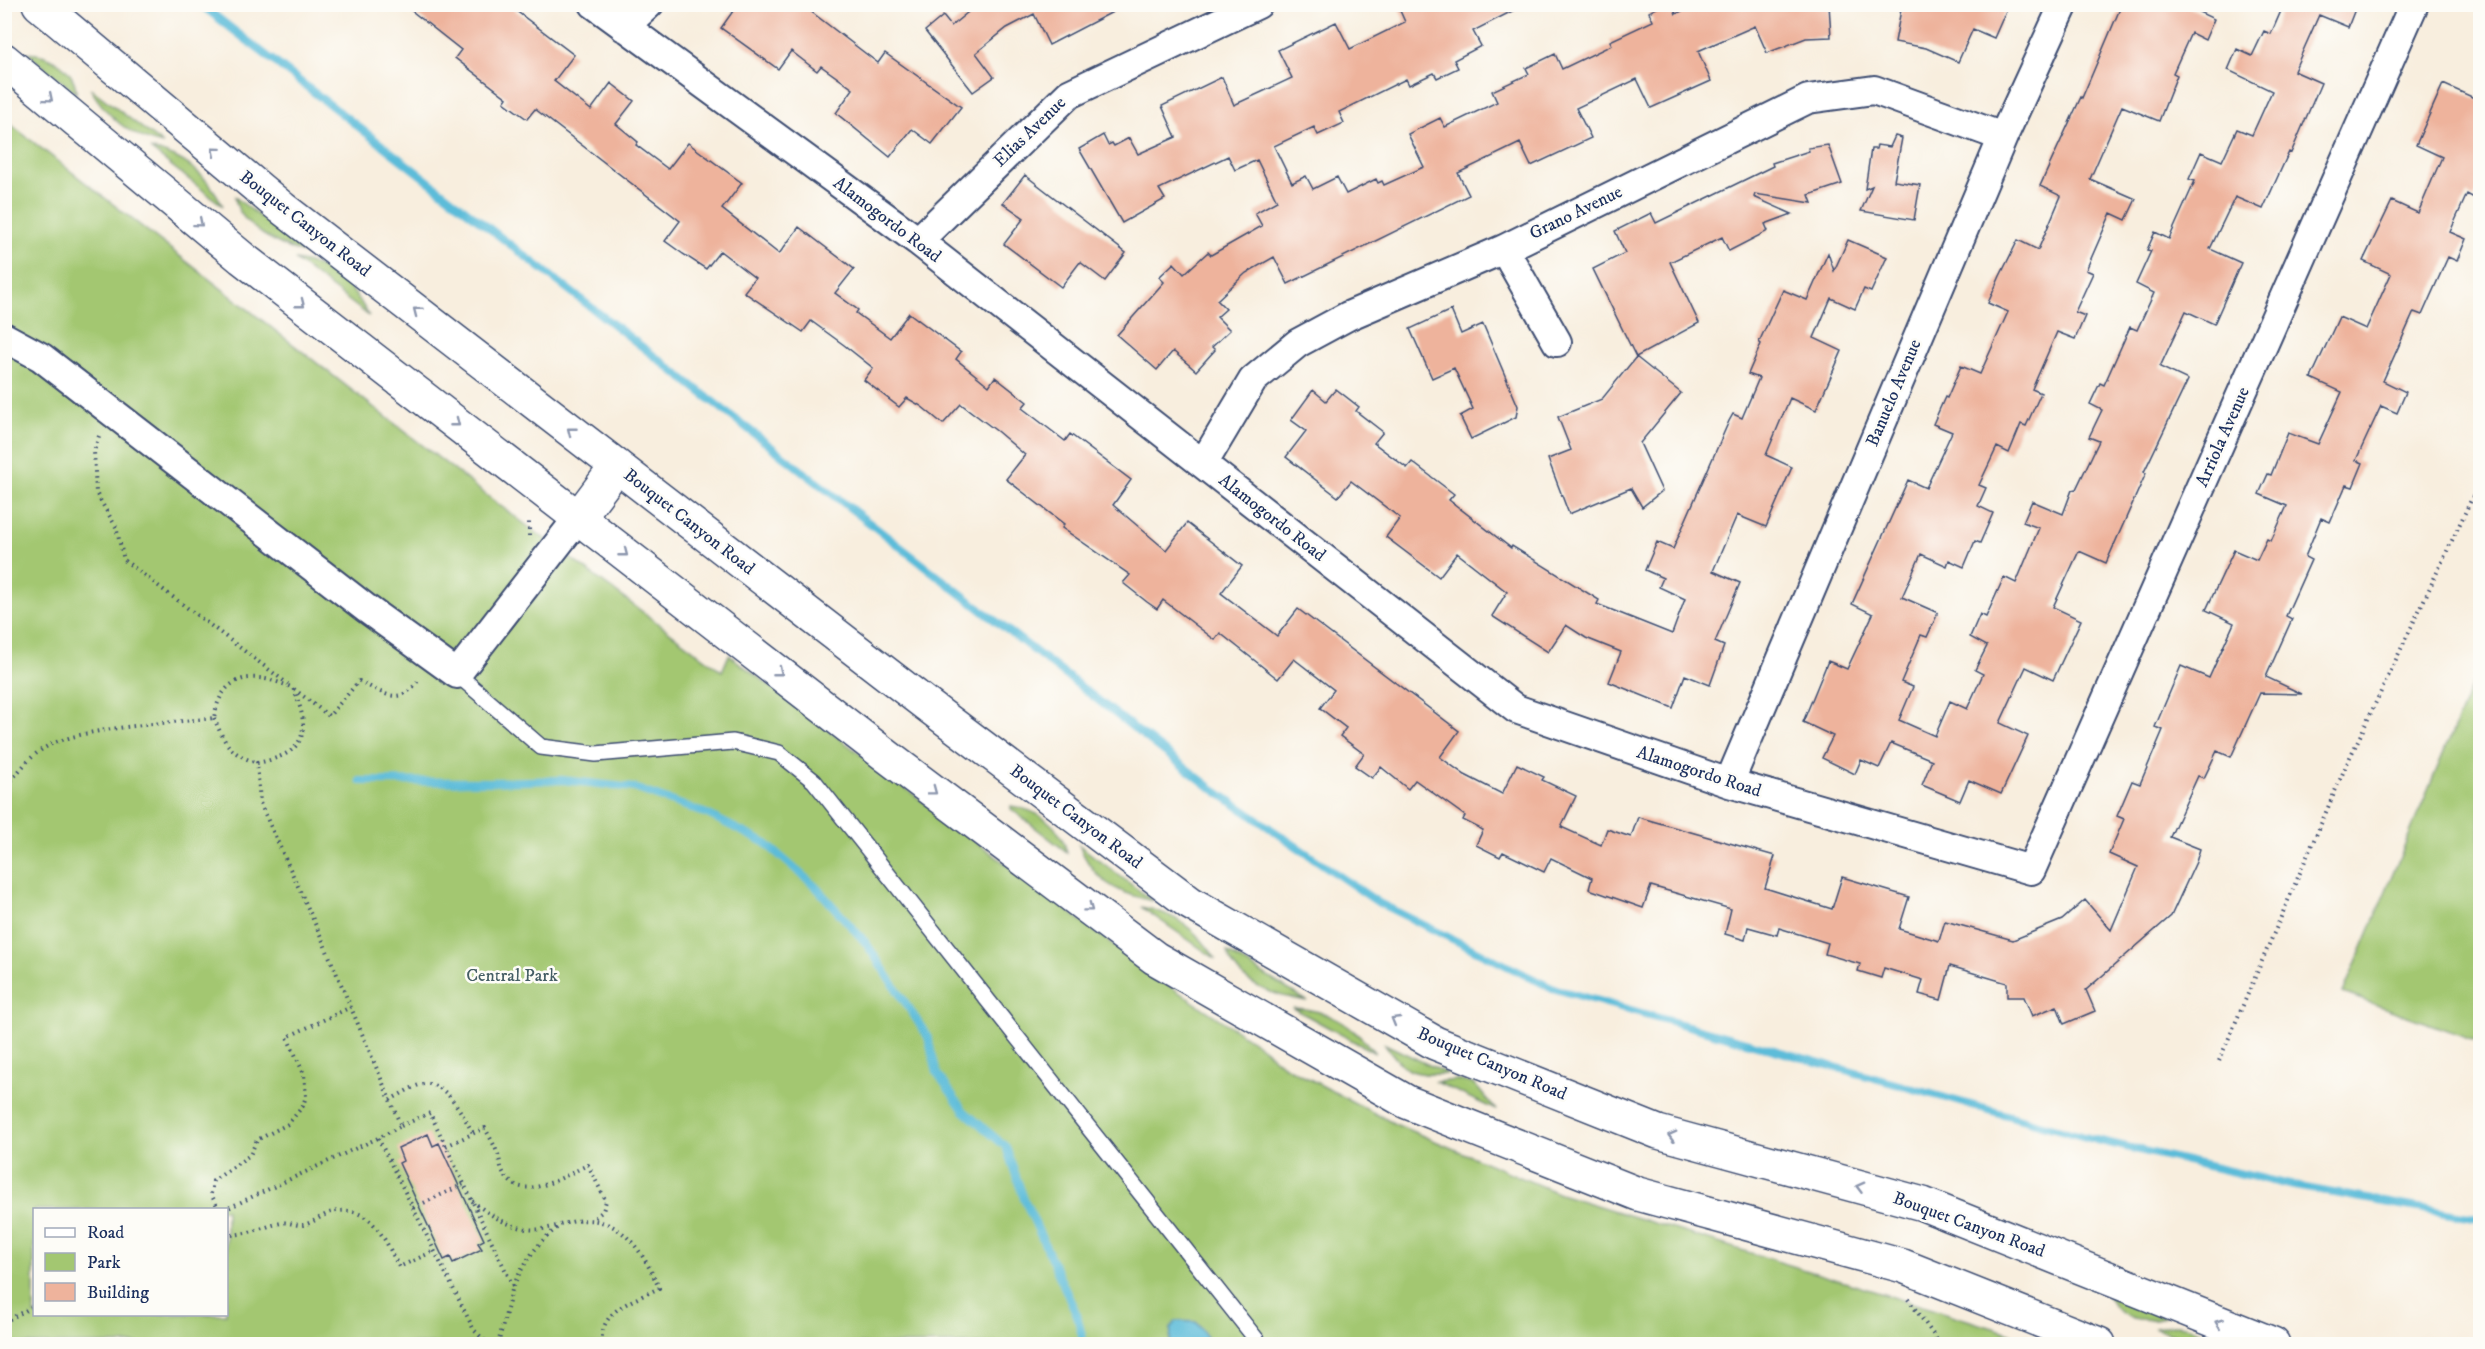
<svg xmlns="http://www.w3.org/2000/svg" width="2485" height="1349" viewBox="0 0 2485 1349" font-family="'IM FELL DW Pica',serif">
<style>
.green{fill:#a3c771;stroke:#5f7b68;stroke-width:1.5;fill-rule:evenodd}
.water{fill:#5bbcd9;stroke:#3b769c;stroke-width:1.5}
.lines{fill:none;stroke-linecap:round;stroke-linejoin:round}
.stream{stroke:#5bbcd9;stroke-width:8}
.building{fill:#eeb39c}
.service-casing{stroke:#3c4c71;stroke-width:18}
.minor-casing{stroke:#3c4c71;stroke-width:32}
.primary-casing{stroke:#3c4c71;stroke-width:36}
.path{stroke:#3c4c71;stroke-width:4;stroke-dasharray:1.5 4.5;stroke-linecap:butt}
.service{stroke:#fff;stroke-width:15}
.minor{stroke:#fff;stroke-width:28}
.primary{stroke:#fff;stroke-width:33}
.oneway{stroke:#8d97ae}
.labels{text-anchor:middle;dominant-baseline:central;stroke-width:5;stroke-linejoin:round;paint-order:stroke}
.street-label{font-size:18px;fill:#1b2f5e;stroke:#fdfcf7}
.park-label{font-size:18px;fill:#445d64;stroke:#fdfcf7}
</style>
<rect width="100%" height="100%" fill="#fdfcf7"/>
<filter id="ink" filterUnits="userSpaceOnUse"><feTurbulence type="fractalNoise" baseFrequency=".0167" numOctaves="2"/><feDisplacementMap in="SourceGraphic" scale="12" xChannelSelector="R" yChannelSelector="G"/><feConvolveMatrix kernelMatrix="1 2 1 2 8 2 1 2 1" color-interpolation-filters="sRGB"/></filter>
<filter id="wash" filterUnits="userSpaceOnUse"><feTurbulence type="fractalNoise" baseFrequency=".008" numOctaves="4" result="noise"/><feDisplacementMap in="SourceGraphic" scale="24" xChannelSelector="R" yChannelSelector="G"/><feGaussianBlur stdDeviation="1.35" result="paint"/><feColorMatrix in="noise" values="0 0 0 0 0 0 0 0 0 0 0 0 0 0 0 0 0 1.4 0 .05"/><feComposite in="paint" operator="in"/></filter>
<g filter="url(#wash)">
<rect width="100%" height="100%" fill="#f8eede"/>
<!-- green -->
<path class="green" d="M27,53C49,53 76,69 76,93Z
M90,88L163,144C131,138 106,116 90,88Z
M5,120L494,501L722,671L729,655L1153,975L1263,1048L1283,1065L1395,1124L1560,1194L2045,1344H5ZM34,1210H226V1314H34Z
M150,149C184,156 208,175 223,206Z
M235,197L308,254C283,248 238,227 235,197Z
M295,260C332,266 351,283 369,316Z
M2480,666V1042L2343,993Z
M1011,806C1038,810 1060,824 1067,852L1011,809Z
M1079,845L1153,901C1116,893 1094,881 1079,845Z
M1141,907C1176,913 1197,930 1216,959Z
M1227,952L1307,1001C1276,996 1238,986 1227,952Z
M1293,1008C1329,1009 1353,1026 1375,1053Z
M1385,1044L1446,1073V1074C1412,1076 1404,1072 1385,1044Z
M1457,1080L1474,1084L1496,1110L1436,1082Z
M2107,1295L2165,1317C2140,1323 2118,1319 2107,1295Z
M2172,1325C2188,1325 2204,1329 2212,1344H2199L2154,1327Z"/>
<!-- water -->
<path class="water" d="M1176,1321L1196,1322L1212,1344H1170L1171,1328Z"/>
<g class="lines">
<!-- stream -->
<path class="stream" d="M200,4L1210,787L1379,903L1552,988L2096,1140L2294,1186L2480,1219
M360,781L489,782L562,780L634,788L707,814L765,843L815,886L866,943L928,1037L937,1073L964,1111L1006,1147L1024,1199L1077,1315L1084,1344"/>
</g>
<g id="blocks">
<!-- building -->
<path class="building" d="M403,4H507L574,55L554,81L591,110L611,83L634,101L616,124L638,142L636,145L668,169L688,143L742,183L722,209L779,254L799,227L854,269L835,293L858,310L856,313L890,338L909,313L961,352L956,359L989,386L995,377L1027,402L1022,408L1065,441L1070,434L1131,480L1113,505L1166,550L1187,523L1242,566L1221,593L1277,636L1298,609L1459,731L1440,757L1465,775L1502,794L1517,764L1544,777L1542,780L1576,796L1561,827L1601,845L1607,829L1631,837L1638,817L1775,856L1765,888L1832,909L1842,877L1909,897L1899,929L1939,941L1945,921L2013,940L2062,920L2085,900L2111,930L2138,867L2109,854L2124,819L2117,816L2132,781L2140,784L2163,730L2155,727L2181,666L2209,678L2234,623L2206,610L2234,550L2257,560L2267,539L2271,541L2287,506L2259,494L2268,474L2271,475L2288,433L2318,444L2342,392L2311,378L2339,317L2366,329L2391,274L2363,261L2392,201L2418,213L2442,157L2416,145L2443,84L2481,101V184L2474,198L2467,194L2450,232L2466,239L2457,261L2448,257L2422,315L2414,312L2383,381L2406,392L2397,413L2381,406L2356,460L2363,463L2353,487L2346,485L2330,522L2321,518L2305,557L2311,560L2286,616L2292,619L2266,677L2302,694L2260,693L2231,757L2217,751L2204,778L2198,776L2170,837L2200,849L2196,862L2171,916L2086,990L2095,1011L2064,1024L2057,1006L2032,1016L2024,997H2007V983L1950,966L1941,1000L1919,994L1923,980L1884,968L1881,978L1858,971L1860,964L1825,954L1828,943L1779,928L1777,935L1748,927L1745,940L1725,934L1731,909L1651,886L1643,908L1589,889L1592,878L1551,858L1544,872L1503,852L1500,857L1476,845L1483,830L1463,820L1465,816L1415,780L1408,789L1381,767L1372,778L1355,766L1364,754L1340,736L1346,728L1320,708L1334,690L1294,659L1278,679L1220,633L1215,640L1163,600L1157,609L1147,602L1123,583L1130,575L1062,528L1064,524L1006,479L1025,455L998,432L961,404L943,424L921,406L907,398L899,407L864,380L873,368L844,345L811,321L803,332L744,292L755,278L720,251L706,269L683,254L665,241L680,221L535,109L527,119L504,102L507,98L455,58L461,50Z
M738,4H801L878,63L885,53L961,107L932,144L912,129L890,157L836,113L853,89L821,66L817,71L791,51L778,69L721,28Z
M978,4H1128L1049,45L1034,14L1007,28L976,53L994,77L973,92L925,31L943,16L951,26Z
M1397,4H1526L1473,31L1481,46L1454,60L1458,68L1437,78L1434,73L1409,85L1406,79L1339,112L1344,123L1318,135L1314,127L1274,146L1292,183L1306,176L1313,189L1337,177L1346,194L1376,179L1378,183L1382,181L1384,185L1424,167L1408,134L1440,118L1445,127L1497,102L1492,91L1529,74L1526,68L1555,54L1562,69L1612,45L1610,41L1653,21L1649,12L1664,4H1672L1676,14L1696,4H1829L1831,37L1806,38L1767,53L1755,26L1698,51L1711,81L1651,108L1637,79L1576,108L1591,138L1531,166L1520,143L1458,173L1469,195L1288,284L1274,257L1246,273L1217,300L1226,309L1217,317L1230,330L1212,347L1215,350L1196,371L1173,351L1157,370L1117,335L1164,282L1159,277L1174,263L1184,274L1208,252L1211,255L1262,226L1255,213L1277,201L1257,160L1235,170L1228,156L1159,189L1165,199L1122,223L1079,149L1103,135L1108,145L1112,143L1114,146L1129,138L1138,154L1176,137L1162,106L1222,77L1234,105L1292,78L1278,50L1336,22L1350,49L1405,22Z
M1902,4H2009L1994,38L1973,29L1958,62L1926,48L1895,42Z
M2122,4H2182L2214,19L2205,40L2191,33L2173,73L2177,75L2159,121L2122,106L2090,179L2136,199L2126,220L2111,213L2086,270L2093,273L2075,312L2085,316L2075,339L2057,332L2032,389L2041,393L2026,426L2021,424L2009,453L1997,447L1979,485L1986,488L1978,506L1993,513L1980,543L1975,541L1964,567L1949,560L1947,566L1921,554L1902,597L1938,613L1927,637L1921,635L1901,682L1913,687L1899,720L1935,736L1950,701L1967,709L1983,674L1975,670L1987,646L1970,637L1980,614L1986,617L2004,577L2016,583L2039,528L2023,522L2032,501L2063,514L2072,490L2076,489L2099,441L2089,437L2102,410L2090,404L2100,383L2104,385L2130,327L2137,330L2154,293L2136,284L2151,251L2147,250L2155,232L2169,239L2195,181L2189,179L2201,152L2222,161L2237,129L2252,135L2272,91L2228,70L2237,49L2252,56L2264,31L2271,34L2284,4H2357L2348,27L2319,15L2294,71L2321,83L2291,153L2289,152L2263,209L2235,197L2210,249L2241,263L2214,324L2186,311L2160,367L2188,380L2144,472L2146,473L2106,563L2079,551L2053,607L2081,620L2053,680L2026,667L2000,723L2028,736L2001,794L1969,780L1960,801L1922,785L1932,760L1891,743L1879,768L1861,760L1855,774L1822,758L1833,736L1803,722L1828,661L1847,669L1873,614L1852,604L1908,480L1926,488L1952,432L1933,424L1945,397L1947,398L1961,366L1980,374L2008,312L1988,303L2000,276L2018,240L2038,250L2061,196L2040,186L2081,97L2082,98Z
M1895,136L1902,138L1894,181L1920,185L1914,220L1861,211L1872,186L1865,189L1871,149H1876L1877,145L1890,147Z
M1828,145L1842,184L1809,195L1812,203L1755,194L1754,197L1792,214L1765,224L1768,231L1729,251L1722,237L1670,262L1699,323L1636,357L1593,269L1625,253L1615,231L1651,213L1656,223L1773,166L1772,163L1809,151L1808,148Z
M1025,175L1126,253L1105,281L1080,262L1061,287L1004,244L1024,218L1003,203Z
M1848,240L1887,257L1871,292L1864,289L1855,309L1831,298L1814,338L1842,351L1816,410L1790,398L1766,455L1792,467L1766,527L1737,515L1713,571L1740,583L1715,642L1724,646L1710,685L1685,675L1673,708L1609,682L1621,652L1586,638L1566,625L1548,652L1492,616L1507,592L1457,553L1439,577L1386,537L1400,518L1351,481L1338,497L1286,457L1306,431L1291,420L1313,390L1326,401L1336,389L1359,407L1356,411L1383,432L1374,443L1407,468L1412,462L1454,494L1449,500L1511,548L1512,546L1599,600L1597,604L1672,634L1685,599L1659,587L1663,578L1645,570L1657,542L1673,549L1729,421L1733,414L1742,418L1759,378L1748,374L1761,344L1759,342L1783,290L1807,300L1828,253L1834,271Z
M1451,310L1461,334L1483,324L1518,406L1516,417L1471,439L1460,416L1473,409L1454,368L1432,378L1410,329Z
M1636,357L1681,393L1640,443L1662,491L1642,507L1631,488L1569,514L1548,459L1571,450L1558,417L1602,399Z
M428,1134L433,1146L439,1143L484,1240L478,1243L482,1249L453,1263L450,1257L444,1260L399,1163L403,1161L398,1148Z"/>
</g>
</g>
<g filter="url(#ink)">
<use href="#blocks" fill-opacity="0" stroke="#3c4c71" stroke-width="1.5"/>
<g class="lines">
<!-- service casing -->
<g class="service-casing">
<path id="service" d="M457,674L541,747L596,754L733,742L779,753L814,781L1260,1344"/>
</g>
<!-- minor casing -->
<g class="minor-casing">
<path id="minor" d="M594,4L918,241L1516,709L1729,783L2031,870L2414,4
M624,27L649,4
M918,241L1069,94L1258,4
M1504,249L1557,342
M4,337L41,357L367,609L457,674L578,518
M1203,464L1253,380L1298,343L1348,316L1504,249L1808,99L1874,90L2003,137
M1729,783L2003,137L2064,4"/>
</g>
<!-- primary casing -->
<g class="primary-casing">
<path id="primary" d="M39,4L282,208L927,705L1190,903L1435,1043L1658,1132L1923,1204L2273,1344
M4,60L242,258L888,757L1155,958L1407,1102L1638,1194L1903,1266L2099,1344
M578,518L617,466"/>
</g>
<!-- path -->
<path class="path" d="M99,436L94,451L96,493L116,527L124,560L288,684
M529,536V518
M294,689L329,716L359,681C385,694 400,708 420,678
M214,718C225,744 229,753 257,763
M4,790C16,775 28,757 46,747C81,727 171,723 214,718C222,670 257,672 293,688C312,732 306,754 257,763L260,803L322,939L401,1126L378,1138L474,1330L488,1344
M2219,1061L2345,768L2480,481
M390,1100C400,1095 418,1082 429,1084C450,1087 464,1118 473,1133
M401,1126L430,1113L513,1286L498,1344
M446,1146L485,1128C489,1136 494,1144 497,1152C500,1158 500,1165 502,1170C519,1208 566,1174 588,1165L606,1201L603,1211L593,1219
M472,1201C489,1214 505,1225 526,1229C544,1232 559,1224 576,1221C621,1214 643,1252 659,1288C634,1301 599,1309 602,1344
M413,1208L464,1184
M219,1210L211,1194L213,1181L250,1155L257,1140L288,1124L303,1106L306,1096L304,1074L287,1037L351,1007
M224,1210L378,1138
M226,1225L231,1235C249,1234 263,1227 281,1223C288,1221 296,1226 303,1225C316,1222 325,1212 338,1211C373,1207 386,1242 399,1267L434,1251
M513,1286C525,1262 536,1244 557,1228
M1908,1299L1940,1344
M4,1322L34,1306"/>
<!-- service -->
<use href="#service" class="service"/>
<!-- minor -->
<use href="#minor" class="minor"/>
<!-- primary -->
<use href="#primary" class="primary"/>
</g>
<!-- one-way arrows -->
<defs><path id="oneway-chevron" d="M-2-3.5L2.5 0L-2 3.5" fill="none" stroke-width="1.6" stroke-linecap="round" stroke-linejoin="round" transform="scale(1.5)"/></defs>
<g class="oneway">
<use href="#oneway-chevron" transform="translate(49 98) rotate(40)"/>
<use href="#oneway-chevron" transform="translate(215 151) rotate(-140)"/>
<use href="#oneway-chevron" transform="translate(199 223) rotate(40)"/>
<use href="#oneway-chevron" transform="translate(301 304) rotate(38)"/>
<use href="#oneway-chevron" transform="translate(417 311) rotate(-142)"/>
<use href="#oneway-chevron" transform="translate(456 423) rotate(38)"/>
<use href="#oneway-chevron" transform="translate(571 431) rotate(-142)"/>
<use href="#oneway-chevron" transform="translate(624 553) rotate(38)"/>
<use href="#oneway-chevron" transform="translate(779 672) rotate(38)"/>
<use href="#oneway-chevron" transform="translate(933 791) rotate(37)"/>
<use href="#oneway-chevron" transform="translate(1089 908) rotate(37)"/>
<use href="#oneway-chevron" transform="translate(1395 1020) rotate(-150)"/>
<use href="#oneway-chevron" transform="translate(1672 1136) rotate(-165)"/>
<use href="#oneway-chevron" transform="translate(1860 1187) rotate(-165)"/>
<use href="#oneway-chevron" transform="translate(2219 1323) rotate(-158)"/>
</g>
</g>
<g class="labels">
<!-- street labels -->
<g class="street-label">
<text transform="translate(1030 132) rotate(-44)">Elias Avenue</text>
<text transform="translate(1576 213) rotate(-26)">Grano Avenue</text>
<text transform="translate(887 220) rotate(37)">Alamogordo Road</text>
<text transform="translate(305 224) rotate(38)">Bouquet Canyon Road</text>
<text transform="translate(1894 393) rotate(-67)">Banuelo Avenue</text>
<text transform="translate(2223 437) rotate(-66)">Arriola Avenue</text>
<text transform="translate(1272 518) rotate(38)">Alamogordo Road</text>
<text transform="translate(689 522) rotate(38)">Bouquet Canyon Road</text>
<text transform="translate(1699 772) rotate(18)">Alamogordo Road</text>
<text transform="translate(1076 817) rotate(37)">Bouquet Canyon Road</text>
<text transform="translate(1492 1064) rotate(23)">Bouquet Canyon Road</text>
<text transform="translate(1969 1225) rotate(20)">Bouquet Canyon Road</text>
</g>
<!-- park labels -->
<g class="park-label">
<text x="512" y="976">Central Park</text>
</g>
</g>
<!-- margin -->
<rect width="2485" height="1349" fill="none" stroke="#fdfcf7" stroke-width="24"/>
<!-- legend -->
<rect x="33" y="1208" width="195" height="108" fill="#fdfcf7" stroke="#a3aaba" stroke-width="1.5"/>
<rect x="45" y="1228" width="30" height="9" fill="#ffffff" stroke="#a3aaba" stroke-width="1.5"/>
<text x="87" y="1238" font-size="18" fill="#1b2f5e">Road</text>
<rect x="45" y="1253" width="30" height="18" fill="#a3c771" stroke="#a3aaba" stroke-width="1.5"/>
<text x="87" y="1268" font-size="18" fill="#1b2f5e">Park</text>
<rect x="45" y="1283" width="30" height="18" fill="#eeb39c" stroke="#a3aaba" stroke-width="1.5"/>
<text x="87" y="1298" font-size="18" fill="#1b2f5e">Building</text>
</svg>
